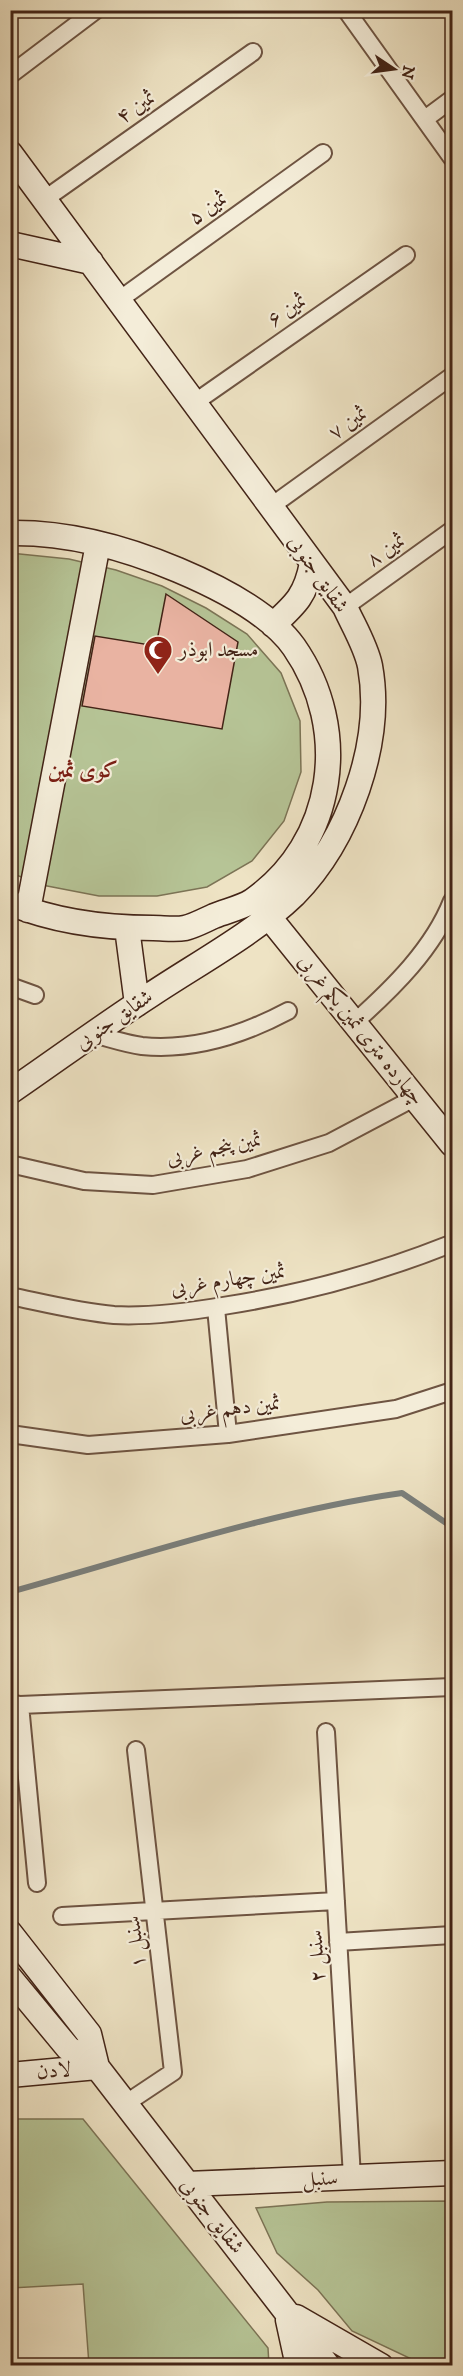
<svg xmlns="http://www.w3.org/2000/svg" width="463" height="2376" viewBox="0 0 463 2376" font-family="'IM FELL DW Pica',Amiri,serif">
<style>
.green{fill:#b6c496;stroke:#7c7456;stroke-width:1.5}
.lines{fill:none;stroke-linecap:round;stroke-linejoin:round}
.stream{stroke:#7a7f7c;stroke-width:6}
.building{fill:#e9b3a2;stroke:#432417;stroke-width:1.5}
.street-casing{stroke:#6e5442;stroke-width:20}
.secondary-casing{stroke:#432417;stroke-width:27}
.street{stroke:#f4edd9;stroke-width:16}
.secondary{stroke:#f4edd9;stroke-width:24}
.labels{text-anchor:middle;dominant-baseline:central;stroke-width:4.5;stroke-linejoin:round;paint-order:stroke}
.street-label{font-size:21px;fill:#432417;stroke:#f4edd9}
.poi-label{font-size:21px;fill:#432417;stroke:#f4edd9;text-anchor:start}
.neighbourhood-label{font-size:22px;font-weight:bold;fill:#7a1f14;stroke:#f4edd9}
</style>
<rect width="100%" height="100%" fill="#eee3c4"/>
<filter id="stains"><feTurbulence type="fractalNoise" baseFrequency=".00333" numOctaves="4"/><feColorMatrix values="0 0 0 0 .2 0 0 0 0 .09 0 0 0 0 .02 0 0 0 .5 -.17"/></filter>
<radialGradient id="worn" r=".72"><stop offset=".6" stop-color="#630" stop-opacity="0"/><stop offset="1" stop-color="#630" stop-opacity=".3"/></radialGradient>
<!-- green -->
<path class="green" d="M10,553L69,559L116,570L162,586L206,608L247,634L281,673L300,721L301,772L284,821L252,861L207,887L157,896H99L42,885L11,873Z
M11,2119H83L268,2348L269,2365H89L83,2284L11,2288Z
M452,2201V2366L424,2365L352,2331L318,2290L277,2253L256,2208L327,2202Z"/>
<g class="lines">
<!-- stream -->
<path class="stream" d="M10,1592C140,1556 269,1512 402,1493L452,1527"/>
</g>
<!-- building -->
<path class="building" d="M166,594L238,642L222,729L82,706L95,636L156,646Z"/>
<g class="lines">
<!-- street casing -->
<g class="street-casing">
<path id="street" d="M346,10L452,158
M10,75L96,10
M425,119L452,99
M45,199L253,52
M119,300L323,153
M194,403L406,255
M270,507L452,376
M345,607L452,530
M10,986L35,995
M355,1022C393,988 433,949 452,901
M93,1034C109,1038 126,1044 142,1046C193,1051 243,1035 288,1011
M10,1164L84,1181L153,1185L247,1169L329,1143L416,1097
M10,1296C44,1303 79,1312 114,1315C150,1317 187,1312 223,1306C300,1294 375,1274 448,1245
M216,1308L228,1434
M10,1434L88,1445L228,1434L396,1409L452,1391
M10,1703L20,1705L452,1687
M20,1705L37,1883
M326,1732L352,2177
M62,1916L336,1901
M338,1942L452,1935
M125,2104L173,2072L136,1750"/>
</g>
<!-- secondary casing -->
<g class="secondary-casing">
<path id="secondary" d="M10,153L345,607C353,625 366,646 370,666C384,743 348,840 294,895C256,932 197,964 152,994C104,1025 58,1059 10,1092
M10,244L91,262
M10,533C68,532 126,548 178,570C216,586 270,613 294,647C351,729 336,843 252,901C241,908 226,911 214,916C205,920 194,926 185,928C175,930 163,928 153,928C104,928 56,922 10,903
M273,625C296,604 306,595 312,563
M28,910L98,544
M269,917L452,1144
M127,928L137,1004
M10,1933L89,2034L97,2067
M10,1978L68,2048L97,2067L328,2366
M10,2075L97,2067
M187,2184L452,2173
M296,2317L381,2366
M288,2320L298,2366"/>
</g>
<!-- street -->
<use href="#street" class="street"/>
<!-- secondary -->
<use href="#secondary" class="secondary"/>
</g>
<!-- icons -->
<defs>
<g id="mosque-pin" transform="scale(1.5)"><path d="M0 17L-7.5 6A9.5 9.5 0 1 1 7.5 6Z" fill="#8f2418" stroke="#f4edd9"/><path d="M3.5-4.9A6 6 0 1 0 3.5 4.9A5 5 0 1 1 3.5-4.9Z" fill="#fff"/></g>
</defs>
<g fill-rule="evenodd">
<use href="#mosque-pin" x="158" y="650"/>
</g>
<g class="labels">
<!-- street labels -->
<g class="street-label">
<text transform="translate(136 107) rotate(-35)">ثمین ۴</text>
<text transform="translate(208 208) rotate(-36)">ثمین ۵</text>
<text transform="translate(287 310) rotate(-35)">ثمین ۶</text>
<text transform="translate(348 423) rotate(-36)">ثمین ۷</text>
<text transform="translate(386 550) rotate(-36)">ثمین ۸</text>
<text transform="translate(318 574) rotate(55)">شقایق جنوبی</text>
<text transform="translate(114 1020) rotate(-35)">شقایق جنوبی</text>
<text transform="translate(361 1030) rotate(51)">چهارده متری ثمین یکم غربی</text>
<text transform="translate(214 1149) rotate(-12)">ثمین پنجم غربی</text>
<text transform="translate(228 1280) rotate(-9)">ثمین چهارم غربی</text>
<text transform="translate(230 1409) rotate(-7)">ثمین دهم غربی</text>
<text transform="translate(136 1942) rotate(-97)">سنبل ۱</text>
<text transform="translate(317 1956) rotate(-93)">سنبل ۲</text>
<text transform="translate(54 2071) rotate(-5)">لادن</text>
<text transform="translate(320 2179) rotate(-2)">سنبل</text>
<text transform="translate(212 2216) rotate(52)">شقایق جنوبی</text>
</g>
<!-- poi labels -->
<g class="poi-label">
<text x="179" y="650">مسجد ابوذر</text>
</g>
<!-- neighbourhood labels -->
<g class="neighbourhood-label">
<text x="83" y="770">کوی ثمین</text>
</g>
</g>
<!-- margin -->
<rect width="463" height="2376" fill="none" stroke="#eee3c4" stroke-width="36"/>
<rect x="12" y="12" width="439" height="2352" fill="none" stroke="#432417" stroke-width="3"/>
<rect x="18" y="18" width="427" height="2340" fill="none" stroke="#432417" stroke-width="1.5"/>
<!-- north arrow -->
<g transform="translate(394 69) rotate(103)" stroke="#f4edd9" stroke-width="4.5" paint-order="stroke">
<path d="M0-4.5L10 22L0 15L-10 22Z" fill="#432417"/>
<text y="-9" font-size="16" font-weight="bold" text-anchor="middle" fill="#432417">N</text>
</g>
<rect width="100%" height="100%" filter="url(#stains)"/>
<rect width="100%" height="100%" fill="url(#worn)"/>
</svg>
